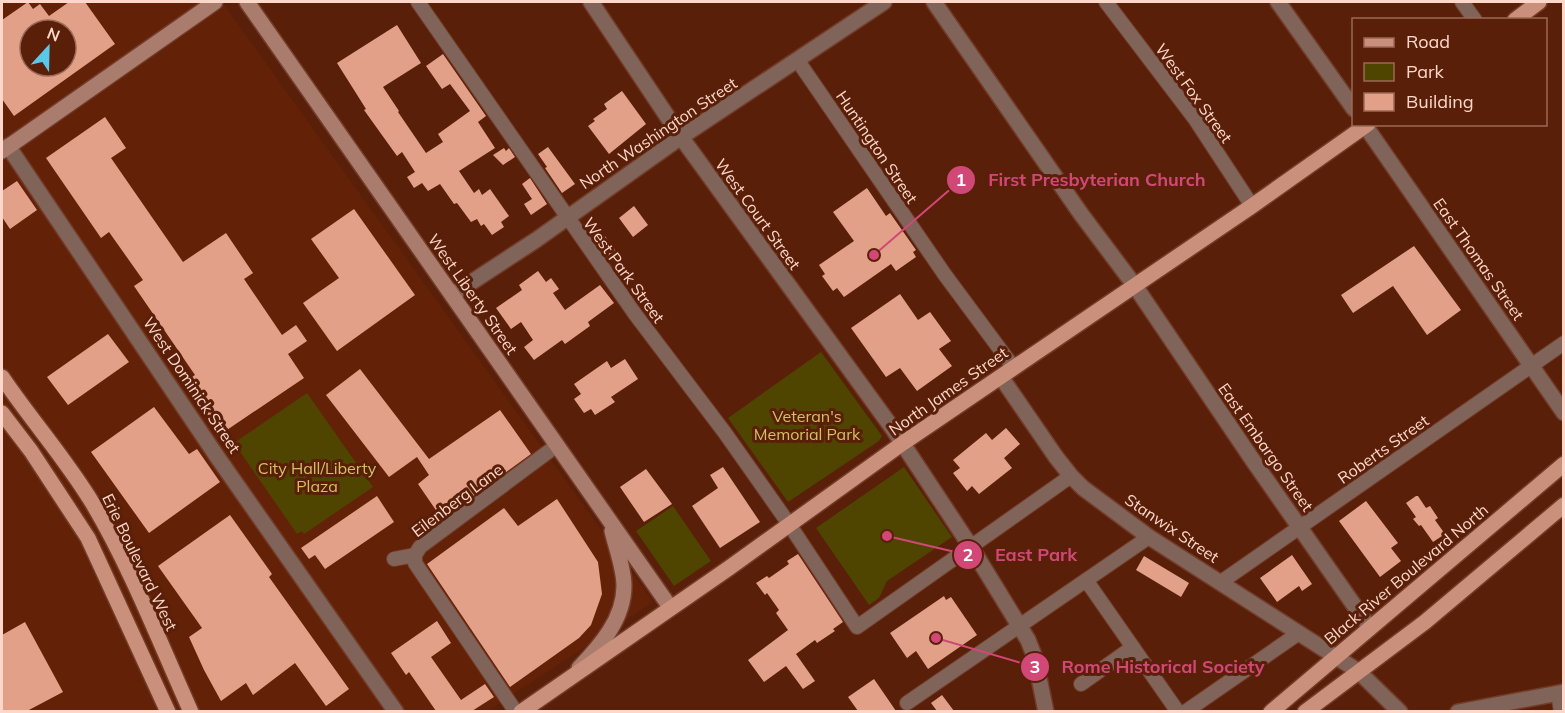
<svg xmlns="http://www.w3.org/2000/svg" width="1565" height="713" viewBox="0 0 1565 713" font-family="Mulish,sans-serif">
<style>
.built{fill:#632207;fill-rule:evenodd}
.green{fill:#4f4500}
.building{fill:#e3a088;fill-rule:evenodd}
.lines{fill:none;stroke-linecap:round;stroke-linejoin:round}
.minor-casing{stroke:#733c28;stroke-width:16}
.tertiary-casing{stroke:#733c28;stroke-width:18}
.secondary-casing{stroke:#733c28;stroke-width:18}
.primary-casing{stroke:#733c28;stroke-width:18}
.minor{stroke:#806359;stroke-width:14}
.tertiary{stroke:#806359;stroke-width:15}
.secondary{stroke:#aa7c6d;stroke-width:15}
.primary{stroke:#cb907c;stroke-width:15}
.labels{text-anchor:middle;dominant-baseline:central;stroke-width:6;stroke-linejoin:round;paint-order:stroke}
.street-label{font-size:16px;fill:#fdd7ca;stroke:#591f09}
.park-label{font-size:16px;fill:#d2c263;stroke:#591f09}
.leader{fill:none;stroke:#d14877;stroke-width:2}
.callout-dot{fill:#d14877;stroke:#591f09;stroke-width:2}
.mark-label{font-size:18px;text-anchor:middle;font-weight:bold;fill:#fff}
.callout-label{font-size:18px;text-anchor:middle;font-weight:bold;fill:#d14877;stroke:#591f09;stroke-width:6;stroke-linejoin:round;paint-order:stroke}
</style>
<rect width="100%" height="100%" fill="#591f09"/>
<!-- built -->
<path class="built" d="M2,2H222L653,602L488,711H2ZM30,30H66V66H30Z"/>
<!-- green -->
<path class="green" d="M821,352L882,436L879,441L788,502L728,418Z
M307,393L373,487L304,534L302,531L297,534L234,443Z
M904,467L952,537L887,581L879,598L869,605L816,528Z
M673,506L711,561L674,586L636,531Z"/>
<!-- building -->
<path class="building" d="M28,2L33,9L40,4L49,16L69,2H85L115,44L14,116L2,99V20ZM30,30H66V66H30Z
M397,25L421,63L383,87L399,111L398,112L426,153L443,142L438,134L470,111L450,84L442,89L426,66L443,54L486,116L478,122L495,148L459,171L474,193L479,189L482,195L490,189L509,216L501,222L504,227L492,235L484,224L481,226L477,219L471,222L457,203L454,204L440,184L428,191L422,183L414,188L407,177L415,172L402,152L397,156L364,110L366,109L337,63Z
M622,91L646,124L609,154L588,126L595,121L593,119L607,109L604,104Z
M105,117L126,148L111,158L183,262L226,233L253,273L244,279L282,335L296,325L307,341L288,354L304,378L218,436L183,383L195,375L134,286L143,280L109,232L101,238L46,158Z
M548,147L575,184L562,193L545,168L547,167L538,154Z
M504,148L506,151L509,148L515,157L503,165L493,155Z
M530,178L547,204L531,215L524,204L532,199L522,184Z
M17,181L37,210L10,229L2,217V191Z
M867,188L886,216L890,213L916,250L913,252L916,257L896,271L891,264L844,297L837,288L833,291L822,276L825,274L819,265L854,241L833,212Z
M634,206L648,225L633,237L619,218Z
M354,209L415,295L337,351L303,303L339,278L311,239Z
M602,232L616,251L607,258L593,238Z
M1414,246L1461,310L1427,335L1393,286L1353,313L1341,295Z
M538,271L546,282L551,278L559,289L553,293L565,310L600,285L614,303L588,322L590,326L565,344L562,340L534,360L524,347L533,340L521,322L511,329L496,308L522,290L519,285Z
M900,294L918,320L930,312L951,341L939,349L952,366L917,391L900,368L886,377L851,328Z
M108,334L129,362L68,405L47,377Z
M625,359L638,379L611,397L615,402L595,415L591,409L584,413L574,399L581,394L574,384L607,361L611,368Z
M360,369L429,459L500,410L531,454L442,519L418,484L429,475L417,457L389,477L326,395Z
M154,407L189,454L197,449L220,482L149,533L91,452Z
M1006,428L1020,444L1004,458L1012,468L979,494L972,486L967,491L953,473L960,468L953,460L986,433L992,440Z
M723,467L760,522L720,548L692,506L718,488L710,475Z
M646,469L672,504L644,522L620,487Z
M377,496L394,522L325,569L315,555L309,559L301,548Z
M1416,496H1418L1426,508L1430,506L1438,518L1435,520L1445,534L1433,542L1421,525L1419,526L1413,519L1416,517L1406,503Z
M557,499L598,562L602,594L591,625L579,638L510,687L427,564L504,508L518,526Z
M1366,501L1398,543L1391,548L1401,561L1380,577L1339,521Z
M230,515L272,574L269,577L349,689L326,706L295,663L253,695L246,683L221,701L204,670L189,637L202,628L158,566Z
M798,554L843,622L833,629L835,631L817,643L815,640L796,654L815,681L803,689L786,666L764,682L748,660L788,630L776,613L779,610L767,593L765,595L756,583L767,576L769,578L789,564L787,561Z
M1292,555L1312,584L1302,591L1299,586L1277,602L1260,578Z
M1144,556L1189,583L1181,597L1136,570Z
M944,596L946,600L951,597L977,635L928,669L916,651L907,658L890,633Z
M437,621L451,643L431,657L461,700L485,684L494,697L472,711H436L409,672L406,675L391,653Z
M25,622L63,692L27,711H2V635Z
M874,679L896,711H858L848,697Z
M942,695L954,711H937L931,703Z"/>
<g class="lines">
<!-- minor casing -->
<g class="minor-casing">
<path id="minor" d="M418,2L635,314L725,433L789,524L857,627L1071,476
M1106,2L1195,119L1252,206
M1462,2L1475,20
M798,61L945,275L1014,368
M394,559L415,555
M1086,580L1178,712
M1221,582L1564,343
M1081,684L1133,647
M1558,693L1561,712
M907,703L1149,537
M516,712L415,563V555L420,547L556,446
M1185,712L1299,633"/>
</g>
<!-- tertiary casing -->
<g class="tertiary-casing">
<path id="tertiary" d="M591,2L681,137L893,429L971,547L1028,640L1035,658L1046,712
M934,2L1081,214L1135,286L1254,462L1370,628
M1278,2L1354,109
M1364,124L1564,413
M8,146L218,458L396,712
M452,295L536,240L681,137L884,2
M1001,377L1056,457L1071,476L1083,488L1149,537L1358,671L1400,712
M1458,712L1564,692"/>
</g>
<!-- secondary casing -->
<g class="secondary-casing">
<path id="secondary" d="M247,2L670,607
M2,151L215,2
M579,668C600,646 624,619 624,586C624,568 616,548 612,531"/>
</g>
<!-- primary casing -->
<g class="primary-casing">
<path id="primary" d="M1515,20L1539,2
M2,377C31,420 66,459 93,504C131,568 160,643 191,712
M2,413L31,451L88,538L168,712
M521,712L729,568L903,443L1252,206L1368,124
M1271,712L1564,464
M1305,712L1425,622L1564,505"/>
</g>
<!-- minor -->
<use href="#minor" class="minor"/>
<!-- tertiary -->
<use href="#tertiary" class="tertiary"/>
<!-- secondary -->
<use href="#secondary" class="secondary"/>
<!-- primary -->
<use href="#primary" class="primary"/>
</g>
<g class="labels">
<!-- street labels -->
<g class="street-label">
<text transform="translate(1194 93) rotate(54)">West Fox Street</text>
<text transform="translate(658 133) rotate(-34)">North Washington Street</text>
<text transform="translate(877 147) rotate(56)">Huntington Street</text>
<text transform="translate(758 214) rotate(54)">West Court Street</text>
<text transform="translate(1479 259) rotate(55)">East Thomas Street</text>
<text transform="translate(624 270) rotate(54)">West Park Street</text>
<text transform="translate(473 294) rotate(55)">West Liberty Street</text>
<text transform="translate(192 385) rotate(56)">West Dominick Street</text>
<text transform="translate(948 391) rotate(-35)">North James Street</text>
<text transform="translate(1266 447) rotate(55)">East Embargo Street</text>
<text transform="translate(1383 449) rotate(-35)">Roberts Street</text>
<text transform="translate(457 500) rotate(-37)">Eilenberg Lane</text>
<text transform="translate(1172 528) rotate(34)">Stanwix Street</text>
<text transform="translate(140 562) rotate(64)">Erie Boulevard West</text>
<text transform="translate(1406 574) rotate(-40)">Black River Boulevard North</text>
</g>
<!-- park labels -->
<g class="park-label">
<text x="807" y="416">Veteran's<tspan x="807" dy="18">Memorial Park</tspan></text>
<text x="317" y="468">City Hall/Liberty<tspan x="317" dy="18">Plaza</tspan></text>
</g>
</g>
<!-- callouts -->
<path class="leader" d="M874 255L961 180M887 536L968 555M936 638L1035 667"/>
<g class="callout-dot">
<circle cx="874" cy="255" r="6"/>
<circle cx="887" cy="536" r="6"/>
<circle cx="936" cy="638" r="6"/>
<circle cx="961" cy="180" r="15"/>
<circle cx="968" cy="555" r="15"/>
<circle cx="1035" cy="667" r="15"/>
</g>
<g class="mark-label">
<text x="961" y="186">1</text>
<text x="968" y="561">2</text>
<text x="1035" y="673">3</text>
</g>
<g class="callout-label">
<text x="1097" y="186">First Presbyterian Church</text>
<text x="1036" y="561">East Park</text>
<text x="1163" y="673">Rome Historical Society</text>
</g>
<!-- border -->
<rect width="1565" height="713" fill="none" stroke="#fdd7ca" stroke-width="6"/>
<!-- legend -->
<rect x="1352" y="18" width="195" height="108" fill="#591f09" stroke="#9b6956" stroke-width="1.5"/>
<rect x="1364" y="38" width="30" height="9" fill="#cb907c" stroke="#9b6956" stroke-width="1.5"/>
<text x="1406" y="48" font-size="18" fill="#fdd7ca">Road</text>
<rect x="1364" y="63" width="30" height="18" fill="#4f4500" stroke="#9b6956" stroke-width="1.5"/>
<text x="1406" y="78" font-size="18" fill="#fdd7ca">Park</text>
<rect x="1364" y="93" width="30" height="18" fill="#e3a088" stroke="#9b6956" stroke-width="1.5"/>
<text x="1406" y="108" font-size="18" fill="#fdd7ca">Building</text>
<!-- north arrow -->
<g transform="translate(48 48) rotate(22)"><circle r="28" fill="#591f09" stroke="#9b6956" stroke-width="1.5"/>
<path d="M0-4.5L10 22L0 15L-10 22Z" fill="#5bc8e7"/>
<text y="-9" font-size="16" font-weight="bold" text-anchor="middle" fill="#fdd7ca">N</text>
</g>
</svg>
